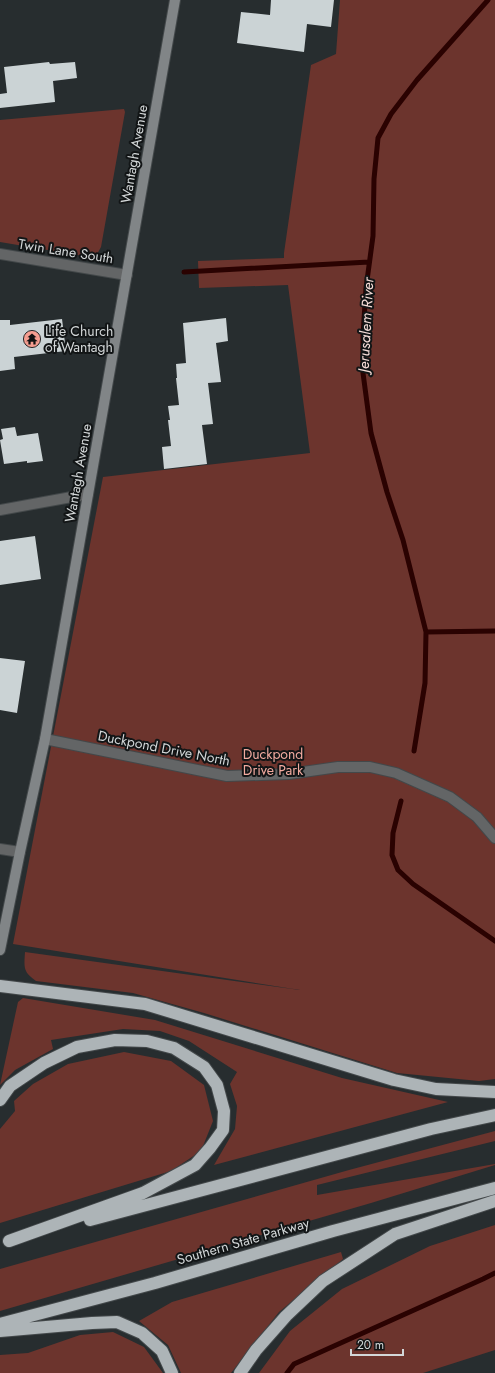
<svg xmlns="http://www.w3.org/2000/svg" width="495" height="1373" viewBox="0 0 495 1373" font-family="Jost,sans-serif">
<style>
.green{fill:#6c342d}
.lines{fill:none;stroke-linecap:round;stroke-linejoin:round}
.stream{stroke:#2a0201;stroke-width:5}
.building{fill:#cbd3d5}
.street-casing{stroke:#43484a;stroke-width:12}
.secondary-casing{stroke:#43484a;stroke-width:12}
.highway-casing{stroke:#43484a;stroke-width:14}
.street{stroke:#636566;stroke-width:10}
.secondary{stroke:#818587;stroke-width:10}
.highway{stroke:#adb4b7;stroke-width:12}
.labels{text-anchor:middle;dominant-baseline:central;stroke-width:4;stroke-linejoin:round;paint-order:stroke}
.street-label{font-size:14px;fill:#d3d7d8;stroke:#121516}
.poi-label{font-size:14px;fill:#d3d7d8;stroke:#121516;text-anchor:start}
.park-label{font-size:14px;fill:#f3aba0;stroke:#121516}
.water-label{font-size:15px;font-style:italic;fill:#f6ddd8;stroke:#121516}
</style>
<rect width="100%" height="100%" fill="#272d2f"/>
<!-- green -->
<path class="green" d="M340,0H495V1079L479,1081L397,1073L204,1013L133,993L36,981C23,972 24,968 25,952L300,990L13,944L103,477L310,453L288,285L199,288L198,261L284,258V253L311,65L336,54Z
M124,109L125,112L101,247L95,258L0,242V120Z
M23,998L155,1020L342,1078L448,1102L214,1165L235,1129L237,1106L230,1084L237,1072L189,1041L160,1031L123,1029L51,1040L53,1049L15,1070L0,1085L18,1002Z
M124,1052L171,1061L204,1085L213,1121L201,1151L171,1171L0,1223V1129L15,1111L14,1101L33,1084L68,1064Z
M495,1131V1141L317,1185V1195L495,1164V1165L371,1203L0,1311V1269L349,1170Z
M495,1225V1350L423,1373H259L290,1331L342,1289L430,1246Z
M341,1252L343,1259L279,1312L231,1373H181L168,1345L139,1321L172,1302Z
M113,1332L144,1347L163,1373H0V1355L28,1353L80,1335Z"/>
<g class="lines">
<!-- stream -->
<path class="stream" d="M184,272L369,262
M426,632L495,631
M414,751L425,683L426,632L403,540L387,492L371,433L363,373V336L366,288L373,236L374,179L378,138L391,114L417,80L488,0
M401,801L393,833L392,855L398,870L413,884L495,941
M287,1373L294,1364L483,1279L495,1273"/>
</g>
<!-- building -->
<path class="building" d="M271,0H334L331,27L307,24L304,52L237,43L241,12L270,15Z
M49,62L50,64L75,62L77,78L53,81L55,102L0,108V94L7,93L4,67Z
M226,318L228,341L216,343L221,382L208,383L213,424L202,425L207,464L164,469L162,447L171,446L168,420H170L168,406L179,405L176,378H177L176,364L186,363L183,323Z
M62,319L66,351L14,357L15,369L0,371V320H10V325Z
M15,427L17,436L38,433L43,461L27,463V461L4,464L0,440L3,439L1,429Z
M35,536L41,579L0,585V541Z
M0,658L25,661L17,713L0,710Z"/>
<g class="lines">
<!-- street casing -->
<g class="street-casing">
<path id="street" d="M0,254L127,275
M0,510L88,494
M45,739L227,776L289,774L338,767H370L396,773L450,797L477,817L495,838
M0,849L20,852"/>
</g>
<!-- secondary casing -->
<g class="secondary-casing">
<path id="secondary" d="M0,950L20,852L45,739L175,0"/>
</g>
<!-- highway casing -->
<g class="highway-casing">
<path id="highway" d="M0,986L145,1004L394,1080L436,1089L495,1092
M0,1100L10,1086L44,1063L77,1047L115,1040L147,1041L174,1048L204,1067L217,1085L224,1111L223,1130L210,1148L195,1165L143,1193L9,1241
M90,1220L431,1129L495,1115
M0,1324L155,1283L333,1231L495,1188
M0,1331L92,1323L117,1322L142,1333L162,1351L172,1373
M240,1373L256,1350L286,1316L323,1281L395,1234L495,1201"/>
</g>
<!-- street -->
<use href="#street" class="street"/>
<!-- secondary -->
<use href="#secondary" class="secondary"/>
<!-- highway -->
<use href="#highway" class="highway"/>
</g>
<!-- icons -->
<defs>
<g id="temple-disc" transform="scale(0.9)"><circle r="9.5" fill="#f59d90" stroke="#121516"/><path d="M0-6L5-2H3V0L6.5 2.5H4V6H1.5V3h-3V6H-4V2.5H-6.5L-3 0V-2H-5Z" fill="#111"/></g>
</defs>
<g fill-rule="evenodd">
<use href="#temple-disc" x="32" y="339"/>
</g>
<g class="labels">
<!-- street labels -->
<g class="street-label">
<text transform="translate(134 154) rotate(-80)">Wantagh Avenue</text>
<text transform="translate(66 251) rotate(9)">Twin Lane South</text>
<text transform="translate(78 473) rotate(-80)">Wantagh Avenue</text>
<text transform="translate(164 748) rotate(11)">Duckpond Drive North</text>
<text transform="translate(243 1241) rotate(-16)">Southern State Parkway</text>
</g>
<!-- poi labels -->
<g class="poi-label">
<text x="45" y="331">Life Church<tspan x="45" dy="16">of Wantagh</tspan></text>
</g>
<!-- park labels -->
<g class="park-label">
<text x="273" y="754">Duckpond<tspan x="273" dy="16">Drive Park</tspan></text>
</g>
<!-- water labels -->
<g class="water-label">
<text transform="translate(366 325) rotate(-87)">Jerusalem River</text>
</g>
</g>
<!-- scale -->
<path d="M351 1349v6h52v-6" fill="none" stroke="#d3d7d8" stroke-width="2"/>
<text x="357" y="1349" font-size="12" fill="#d3d7d8" stroke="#121516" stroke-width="3" paint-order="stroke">20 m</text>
</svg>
